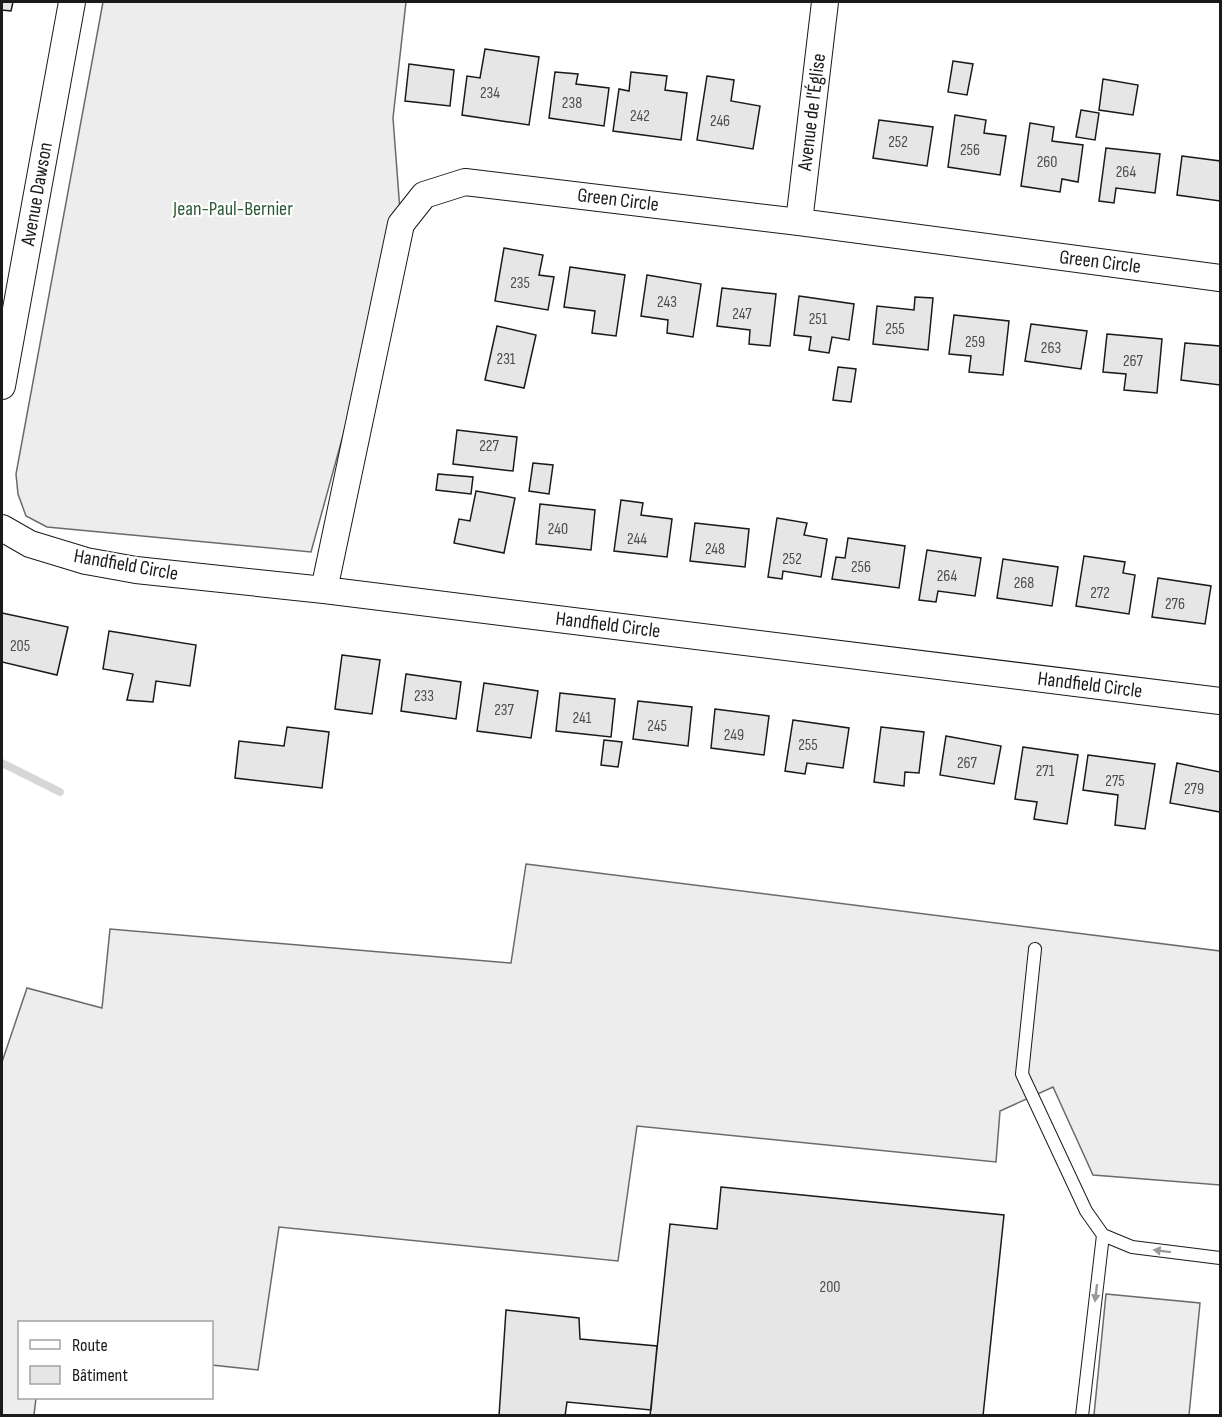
<svg xmlns="http://www.w3.org/2000/svg" width="1222" height="1417" viewBox="0 0 1222 1417" font-family="'Sofia Sans Condensed',sans-serif">
<style>
.built{fill:#ededed;stroke:#6a6a6a;stroke-width:1.5}
.lines{fill:none;stroke-linecap:round;stroke-linejoin:round}
.stream{stroke:#d7d7d7;stroke-width:8}
.building{fill:#e6e6e6;stroke:#1a1a1a;stroke-width:1.5}
.service-casing{stroke:#1a1a1a;stroke-width:14}
.minor-casing{stroke:#1a1a1a;stroke-width:28}
.service{stroke:#fff;stroke-width:12}
.minor{stroke:#fff;stroke-width:26}
.oneway{fill:#989898}
.labels{text-anchor:middle;dominant-baseline:central;stroke-width:4.5;stroke-linejoin:round;paint-order:stroke}
.number-label{font-size:16px;fill:#4d4d4d}
.street-label{font-size:20px;fill:#1a1a1a;stroke:#fff}
.park-label{font-size:20px;fill:#2b5a34;stroke:#fff}
</style>
<rect width="100%" height="100%" fill="#fff"/>
<!-- built -->
<path class="built" d="M103,2H406L393,118L401,224L311,552L47,527L26,516L18,494L16,474Z
M526,864L1220,951V1185L1093,1175L1053,1087L1000,1111L996,1162L637,1126L618,1261L279,1227L258,1370L212,1365V1322H20V1398H36L34,1415L2,1416V1062L27,988L102,1008L110,929L511,963Z
M1106,1294L1200,1303L1189,1415H1094Z"/>
<g class="lines">
<!-- stream -->
<path class="stream" d="M2,763L60,792"/>
</g>
<!-- building -->
<path class="building" d="M2,2H13L11,11L2,10Z
M485,49L539,57L529,125L462,115L467,76L480,78Z
M953,61L973,64L967,95L948,92Z
M409,64L454,70L450,106L405,101Z
M555,72L578,74L576,84L609,88L604,126L549,118Z
M631,72L667,76L665,90L687,93L681,140L613,131L619,89L629,91Z
M707,76L734,80L731,101L760,106L753,149L697,140Z
M1103,79L1138,85L1133,115L1099,110Z
M1081,110L1099,113L1095,140L1076,137Z
M955,115L986,120L984,133L1006,136L1000,175L948,167Z
M879,120L933,127L927,166L873,158Z
M1030,123L1054,127L1052,141L1083,145L1078,182L1062,179L1060,192L1021,186Z
M1106,148L1160,154L1155,193L1116,188L1114,203L1099,201Z
M1182,156L1220,161V201L1177,195Z
M504,248L543,255L539,275L554,277L548,310L495,301Z
M570,267L625,275L616,336L592,333L595,311L564,307Z
M647,275L701,284L693,337L667,333L668,320L641,316Z
M722,288L776,294L770,346L749,344L750,330L717,326Z
M799,296L854,304L849,340L832,337L829,353L809,350L811,337L794,335Z
M915,297L933,298L928,350L873,344L877,306L914,310Z
M954,315L1009,321L1003,375L969,372L971,356L949,354Z
M1031,324L1087,331L1081,369L1025,361Z
M497,326L536,335L524,388L485,380Z
M1107,334L1162,339L1157,393L1124,390L1126,374L1103,372Z
M1185,343L1220,346V385L1181,380Z
M838,367L856,369L851,402L833,400Z
M457,430L517,437L513,471L453,464Z
M533,463L553,465L549,494L529,491Z
M438,474L473,477L471,494L436,490Z
M476,491L515,498L504,553L454,543L459,519L470,521Z
M621,500L643,503L641,515L672,519L667,557L614,551Z
M540,504L595,510L591,550L536,544Z
M777,518L807,523L804,535L827,539L821,577L783,571L782,579L768,577Z
M695,523L749,529L745,567L690,561Z
M848,538L905,546L899,588L832,579L836,557L845,558Z
M927,550L981,558L975,596L938,591L936,602L919,600Z
M1084,556L1125,562L1123,573L1135,575L1129,614L1076,606Z
M1003,559L1058,567L1052,606L997,598Z
M1158,578L1211,586L1205,624L1152,617Z
M2,613L68,627L57,675L2,662Z
M109,631L196,645L190,686L156,681L153,702L127,700L133,674L103,669Z
M342,655L380,660L372,714L335,709Z
M406,674L461,682L456,719L401,711Z
M484,683L538,691L531,738L477,731Z
M560,693L615,699L611,737L556,731Z
M638,701L692,707L688,746L633,739Z
M715,709L769,716L764,755L711,748Z
M793,720L849,728L843,768L807,763L805,774L785,771Z
M287,727L329,732L322,788L235,778L239,741L284,746Z
M881,727L924,732L919,773L905,772L904,786L874,782Z
M946,736L1001,746L994,784L940,775Z
M604,740L622,742L618,767L601,765Z
M1023,747L1078,755L1067,824L1034,819L1037,802L1015,799Z
M1088,755L1155,764L1145,829L1115,825L1118,795L1083,790Z
M1177,763L1220,772V812L1170,803Z
M721,1187L1004,1215L983,1416H650L670,1224L717,1229Z
M506,1310L579,1318L580,1339L657,1346L651,1410L567,1402L565,1416H499Z"/>
<g class="lines">
<!-- service casing -->
<g class="service-casing">
<path id="service" d="M1035,949L1022,1074L1086,1211L1103,1235L1132,1247L1220,1258
M1082,1416L1103,1235"/>
</g>
<!-- minor casing -->
<g class="minor-casing">
<path id="minor" d="M799,222L825,2
M2,386L72,2
M2,528L30,544L86,561L136,570L324,590L1220,701
M324,590L401,224L424,195L465,182L799,222L1220,278"/>
</g>
<!-- service -->
<use href="#service" class="service"/>
<!-- minor -->
<use href="#minor" class="minor"/>
</g>
<!-- one-way arrows -->
<defs><path id="oneway-solid" d="M-6-.8H1V-3.2L6.5 0L1 3.2V.8H-6Z" transform="scale(1.5)"/></defs>
<g class="oneway">
<use href="#oneway-solid" transform="translate(1162 1251) rotate(-173)"/>
<use href="#oneway-solid" transform="translate(1096 1293) rotate(97)"/>
</g>
<g class="labels">
<!-- number labels -->
<g class="number-label">
<text x="490" y="93">234</text>
<text x="572" y="103">238</text>
<text x="640" y="116">242</text>
<text x="720" y="121">246</text>
<text x="898" y="142">252</text>
<text x="970" y="150">256</text>
<text x="1047" y="162">260</text>
<text x="1126" y="172">264</text>
<text x="520" y="283">235</text>
<text x="667" y="302">243</text>
<text x="742" y="314">247</text>
<text x="818" y="319">251</text>
<text x="895" y="329">255</text>
<text x="975" y="342">259</text>
<text x="1051" y="348">263</text>
<text x="506" y="359">231</text>
<text x="1133" y="361">267</text>
<text x="489" y="446">227</text>
<text x="558" y="529">240</text>
<text x="637" y="539">244</text>
<text x="715" y="549">248</text>
<text x="792" y="559">252</text>
<text x="861" y="567">256</text>
<text x="947" y="576">264</text>
<text x="1024" y="583">268</text>
<text x="1100" y="593">272</text>
<text x="1175" y="604">276</text>
<text x="20" y="646">205</text>
<text x="424" y="696">233</text>
<text x="504" y="710">237</text>
<text x="582" y="718">241</text>
<text x="657" y="726">245</text>
<text x="734" y="735">249</text>
<text x="808" y="745">255</text>
<text x="967" y="763">267</text>
<text x="1045" y="771">271</text>
<text x="1115" y="781">275</text>
<text x="1194" y="789">279</text>
<text x="830" y="1287">200</text>
</g>
<!-- street labels -->
<g class="street-label">
<text transform="translate(812 112) rotate(-83)">Avenue de l'Église</text>
<text transform="translate(37 194) rotate(-80)">Avenue Dawson</text>
<text transform="translate(618 200) rotate(7)">Green Circle</text>
<text transform="translate(1100 262) rotate(7)">Green Circle</text>
<text transform="translate(126 565) rotate(10)">Handfield Circle</text>
<text transform="translate(608 625) rotate(7)">Handfield Circle</text>
<text transform="translate(1090 685) rotate(7)">Handfield Circle</text>
</g>
<!-- park labels -->
<g class="park-label">
<text x="233" y="209">Jean-Paul-Bernier</text>
</g>
</g>
<!-- border -->
<rect width="1222" height="1417" fill="none" stroke="#1a1a1a" stroke-width="6"/>
<!-- legend -->
<rect x="18" y="1321" width="195" height="78" fill="#ffffff" stroke="#a3a3a3" stroke-width="1.5"/>
<rect x="30" y="1340" width="30" height="9" fill="#ffffff" stroke="#a3a3a3" stroke-width="1.5"/>
<text x="72" y="1351" font-size="18" fill="#1a1a1a">Route</text>
<rect x="30" y="1366" width="30" height="18" fill="#e6e6e6" stroke="#a3a3a3" stroke-width="1.5"/>
<text x="72" y="1381" font-size="18" fill="#1a1a1a">Bâtiment</text>
</svg>
